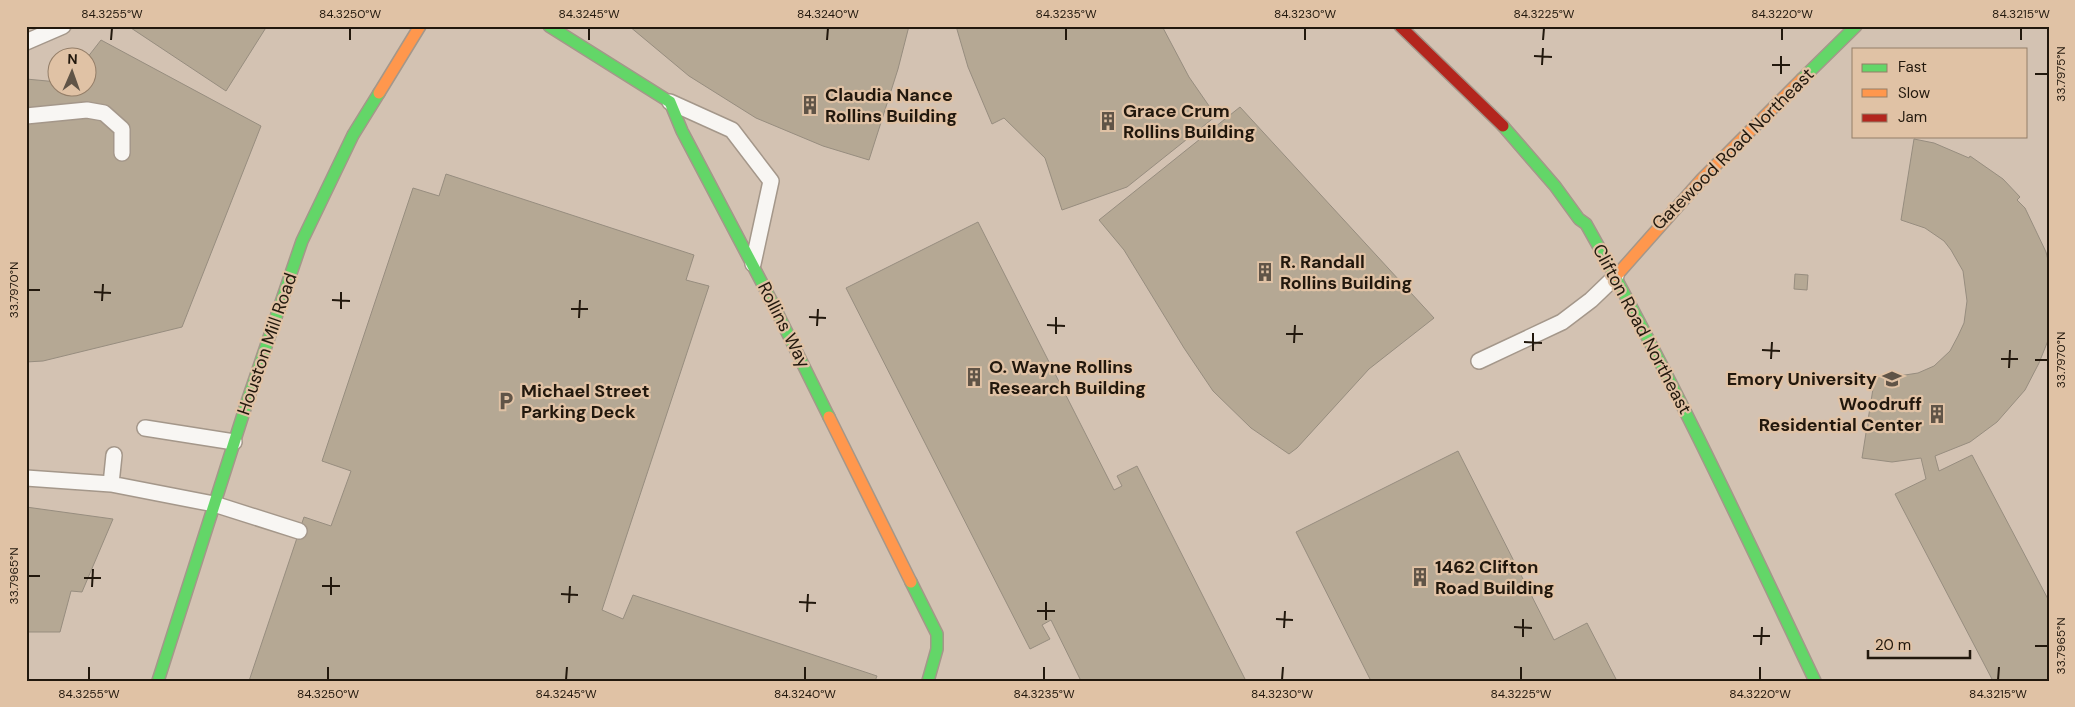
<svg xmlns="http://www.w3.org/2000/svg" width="2075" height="707" viewBox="0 0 2075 707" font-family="'DM Sans',sans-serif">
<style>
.building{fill:#b5a894;stroke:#978d7f}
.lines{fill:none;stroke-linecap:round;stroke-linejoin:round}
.lane-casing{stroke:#a4978a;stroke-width:18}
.fast-casing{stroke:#a4978a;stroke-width:14}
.slow-casing{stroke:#a4978a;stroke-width:14}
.jam-casing{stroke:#a4978a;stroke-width:14}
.lane{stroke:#f8f6f3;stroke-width:15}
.fast{stroke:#63d668;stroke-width:11}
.slow{stroke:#ff974d;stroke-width:11}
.jam{stroke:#b3261e;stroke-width:11}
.ticks{fill:none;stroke:#22180d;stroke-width:2}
.labels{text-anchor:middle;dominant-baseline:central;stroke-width:4.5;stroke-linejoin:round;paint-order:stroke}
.poi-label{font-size:18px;font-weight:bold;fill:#22180d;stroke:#e0c2a5;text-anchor:start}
.street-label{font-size:18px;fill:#22180d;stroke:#e0c2a5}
.neatline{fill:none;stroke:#22180d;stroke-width:2}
.ticks-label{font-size:12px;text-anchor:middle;fill:#22180d}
</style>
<rect width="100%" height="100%" fill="#d3c2b2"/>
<!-- building -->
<path class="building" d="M128,26H267L226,91Z
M629,26H909L898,69L869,160L823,146L756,118L689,76Z
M956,26H1162L1189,77L1216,116L1127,187L1062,210L1045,158L1004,118L992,124L968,67Z
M101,40L261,126L182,327L43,361L26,362V79L58,82V88H88L87,58Z
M1240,107L1434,318L1369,369L1297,448L1289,454L1251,428L1213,391L1184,348L1124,250L1099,220Z
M1914,139L1934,143L1969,158L1970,156L2003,179L2020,197L2017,200L2025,208L2046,252L2049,264V338L2039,363L2025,390L1997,422L1970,442L1935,456L1939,471L1972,455L2049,601V681H1993L1895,494L1926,479L1921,458L1892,462L1862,458L1875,376L1905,375L1918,373L1934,366L1950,351L1958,336L1964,323L1967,301L1963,271L1951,250L1944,241L1925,228L1901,220Z
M446,174L694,255L686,280L709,286L602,610L623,619L633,595L877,676L875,681H249L304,517L331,526L351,471L322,461L413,188L439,196Z
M978,222L1114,490L1122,486L1117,476L1137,466L1246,681H1081L1051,620L1042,625L1050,639L1030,649L846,288Z
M1795,274L1808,275L1807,290L1794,289Z
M1458,451L1554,640L1587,623L1617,681H1371L1296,532Z
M26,507L113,519L82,592L71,591L60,632H26Z"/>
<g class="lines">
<!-- lane casing -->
<g class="lane-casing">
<path id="lane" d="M26,42L63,26
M670,102L732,130L771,181L753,264
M26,116L87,110L104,113L122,129V153
M1479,361L1562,322L1591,300L1616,276
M145,428L234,442
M26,478L111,484L214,504L299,531
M111,484L114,455"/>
</g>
<!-- fast casing -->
<g class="fast-casing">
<path id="fast" d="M549,26L670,102L682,131L772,302L829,417
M1802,79L1856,26
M1503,126L1555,186L1579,219L1586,224C1670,373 1742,527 1815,681
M911,582L937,634V649L928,681
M158,681L248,399L302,241L353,135L379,93"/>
</g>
<!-- slow casing -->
<g class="slow-casing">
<path id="slow" d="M379,93L420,26
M1616,276L1702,179L1802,79
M829,417L911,582"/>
</g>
<!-- jam casing -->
<g class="jam-casing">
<path id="jam" d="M1400,26L1503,126"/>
</g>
<!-- lane -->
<use href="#lane" class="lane"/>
<!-- fast -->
<use href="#fast" class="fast"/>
<!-- slow -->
<use href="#slow" class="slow"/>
<!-- jam -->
<use href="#jam" class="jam"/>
</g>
<!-- ticks -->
<path class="ticks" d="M111,40L112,28M350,40V28M589,40V28M827,40L828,28M1066,40V28M1305,40V28M1543,40L1544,28M1782,40V28M2021,40V28M1534,56L1552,57M1542,65L1543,48M1772,65H1790M1781,74V56M2035,74H2048M28,290H40M94,292L111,293M332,300L350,301M102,301L103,284M341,309V292M571,309H588M809,317L826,318M579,318L580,300M1047,325L1065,326M817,326L818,309M1056,334V317M1286,334H1303M1524,342L1542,343M1294,343L1295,325M1762,350L1780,351M1533,351V333M1771,359L1772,342M2001,359H2018M2035,360H2048M2009,368L2010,350M28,576H40M84,578H101M322,586H340M92,587L93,569M561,594L578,595M331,595V577M799,602L816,603M569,603L570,586M1037,611H1055M807,612L808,594M1276,619L1293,620M1046,620V602M1514,627L1532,628M1284,628L1285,611M1753,636H1770M1523,637V619M1761,645L1762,627M2035,646H2048M89,680V667M328,680V667M566,680L567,667M805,680V667M1044,680V667M1282,680L1283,667M1521,680V667M1760,680V667M1998,680L1999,667"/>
<!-- icons -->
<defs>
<g id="building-bare" transform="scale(1.5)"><path d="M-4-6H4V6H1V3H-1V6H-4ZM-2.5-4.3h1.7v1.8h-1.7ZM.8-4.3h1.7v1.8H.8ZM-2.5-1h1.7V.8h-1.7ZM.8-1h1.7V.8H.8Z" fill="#605447" stroke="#e0c2a5" stroke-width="2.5" paint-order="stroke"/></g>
<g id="university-bare" transform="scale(1.5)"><path d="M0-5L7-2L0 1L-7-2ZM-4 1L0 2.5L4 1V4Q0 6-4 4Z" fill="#605447" stroke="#e0c2a5" stroke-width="2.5" paint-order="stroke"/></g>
<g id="parking-bare" transform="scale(1.5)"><path d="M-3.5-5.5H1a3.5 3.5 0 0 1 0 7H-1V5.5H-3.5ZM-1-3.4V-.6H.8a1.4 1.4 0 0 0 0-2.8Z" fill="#605447" stroke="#e0c2a5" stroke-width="2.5" paint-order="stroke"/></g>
</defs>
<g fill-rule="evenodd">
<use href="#building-bare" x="810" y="105"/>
<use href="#building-bare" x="1108" y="121"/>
<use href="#building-bare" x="1265" y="272"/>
<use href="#building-bare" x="974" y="377"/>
<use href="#university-bare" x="1892" y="379"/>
<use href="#parking-bare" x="506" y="401"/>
<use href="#building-bare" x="1937" y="414"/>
<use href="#building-bare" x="1420" y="577"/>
</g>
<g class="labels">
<!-- poi labels -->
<g class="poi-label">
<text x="825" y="95">Claudia Nance<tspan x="825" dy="21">Rollins Building</tspan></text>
<text x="1123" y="111">Grace Crum<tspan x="1123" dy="21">Rollins Building</tspan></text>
<text x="1280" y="262">R. Randall<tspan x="1280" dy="21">Rollins Building</tspan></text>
<text x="989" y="367">O. Wayne Rollins<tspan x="989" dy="21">Research Building</tspan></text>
<text x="1877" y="379" text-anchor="end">Emory University</text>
<text x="521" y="391">Michael Street<tspan x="521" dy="21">Parking Deck</tspan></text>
<text x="1922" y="404" text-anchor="end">Woodruff<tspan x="1922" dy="21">Residential Center</tspan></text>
<text x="1435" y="567">1462 Clifton<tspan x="1435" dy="21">Road Building</tspan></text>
</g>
<!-- street labels -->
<g class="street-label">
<text transform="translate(1733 149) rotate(-45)">Gatewood Road Northeast</text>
<text transform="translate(784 325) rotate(63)">Rollins Way</text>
<text transform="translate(1642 329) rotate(62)">Clifton Road Northeast</text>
<text transform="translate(267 344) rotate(-71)">Houston Mill Road</text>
</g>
</g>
<!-- border -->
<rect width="2075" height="707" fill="none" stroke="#e0c2a5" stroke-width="55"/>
<!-- legend -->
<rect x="1852" y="48" width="175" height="90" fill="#e0c2a5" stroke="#947e68"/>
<rect x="1862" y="64" width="25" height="8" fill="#63d668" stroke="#947e68"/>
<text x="1898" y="72" font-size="15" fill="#22180d">Fast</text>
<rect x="1862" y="89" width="25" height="8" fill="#ff974d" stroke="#947e68"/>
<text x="1898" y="98" font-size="15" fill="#22180d">Slow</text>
<rect x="1862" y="114" width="25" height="8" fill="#b3261e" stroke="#947e68"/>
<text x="1898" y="122" font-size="15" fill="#22180d">Jam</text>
<!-- north arrow -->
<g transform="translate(72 72) rotate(2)"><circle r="24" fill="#e0c2a5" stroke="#947e68"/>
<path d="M0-4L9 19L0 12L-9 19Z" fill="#605447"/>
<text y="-8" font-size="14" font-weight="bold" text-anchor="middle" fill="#22180d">N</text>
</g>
<!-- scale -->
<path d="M1868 650v8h102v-8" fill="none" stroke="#22180d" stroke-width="2.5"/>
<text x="1875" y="650" font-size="15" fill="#22180d" stroke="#e0c2a5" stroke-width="4" paint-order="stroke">20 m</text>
<rect x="28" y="28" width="2020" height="652" class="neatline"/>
<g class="ticks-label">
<text x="112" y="18">84.3255°W</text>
<text x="350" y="18">84.3250°W</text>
<text x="589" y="18">84.3245°W</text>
<text x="828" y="18">84.3240°W</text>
<text x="1066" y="18">84.3235°W</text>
<text x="1305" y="18">84.3230°W</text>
<text x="1544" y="18">84.3225°W</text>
<text x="1782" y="18">84.3220°W</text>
<text x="2021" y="18">84.3215°W</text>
<text transform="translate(2061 74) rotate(-90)" y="4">33.7975°N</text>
<text transform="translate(14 290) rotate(-90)" y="4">33.7970°N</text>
<text transform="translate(2061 360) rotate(-90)" y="4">33.7970°N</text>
<text transform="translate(14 576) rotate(-90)" y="4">33.7965°N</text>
<text transform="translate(2061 646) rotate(-90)" y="4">33.7965°N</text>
<text x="89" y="698">84.3255°W</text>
<text x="328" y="698">84.3250°W</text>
<text x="566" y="698">84.3245°W</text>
<text x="805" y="698">84.3240°W</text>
<text x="1044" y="698">84.3235°W</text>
<text x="1282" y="698">84.3230°W</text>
<text x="1521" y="698">84.3225°W</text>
<text x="1760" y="698">84.3220°W</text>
<text x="1998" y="698">84.3215°W</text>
</g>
</svg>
